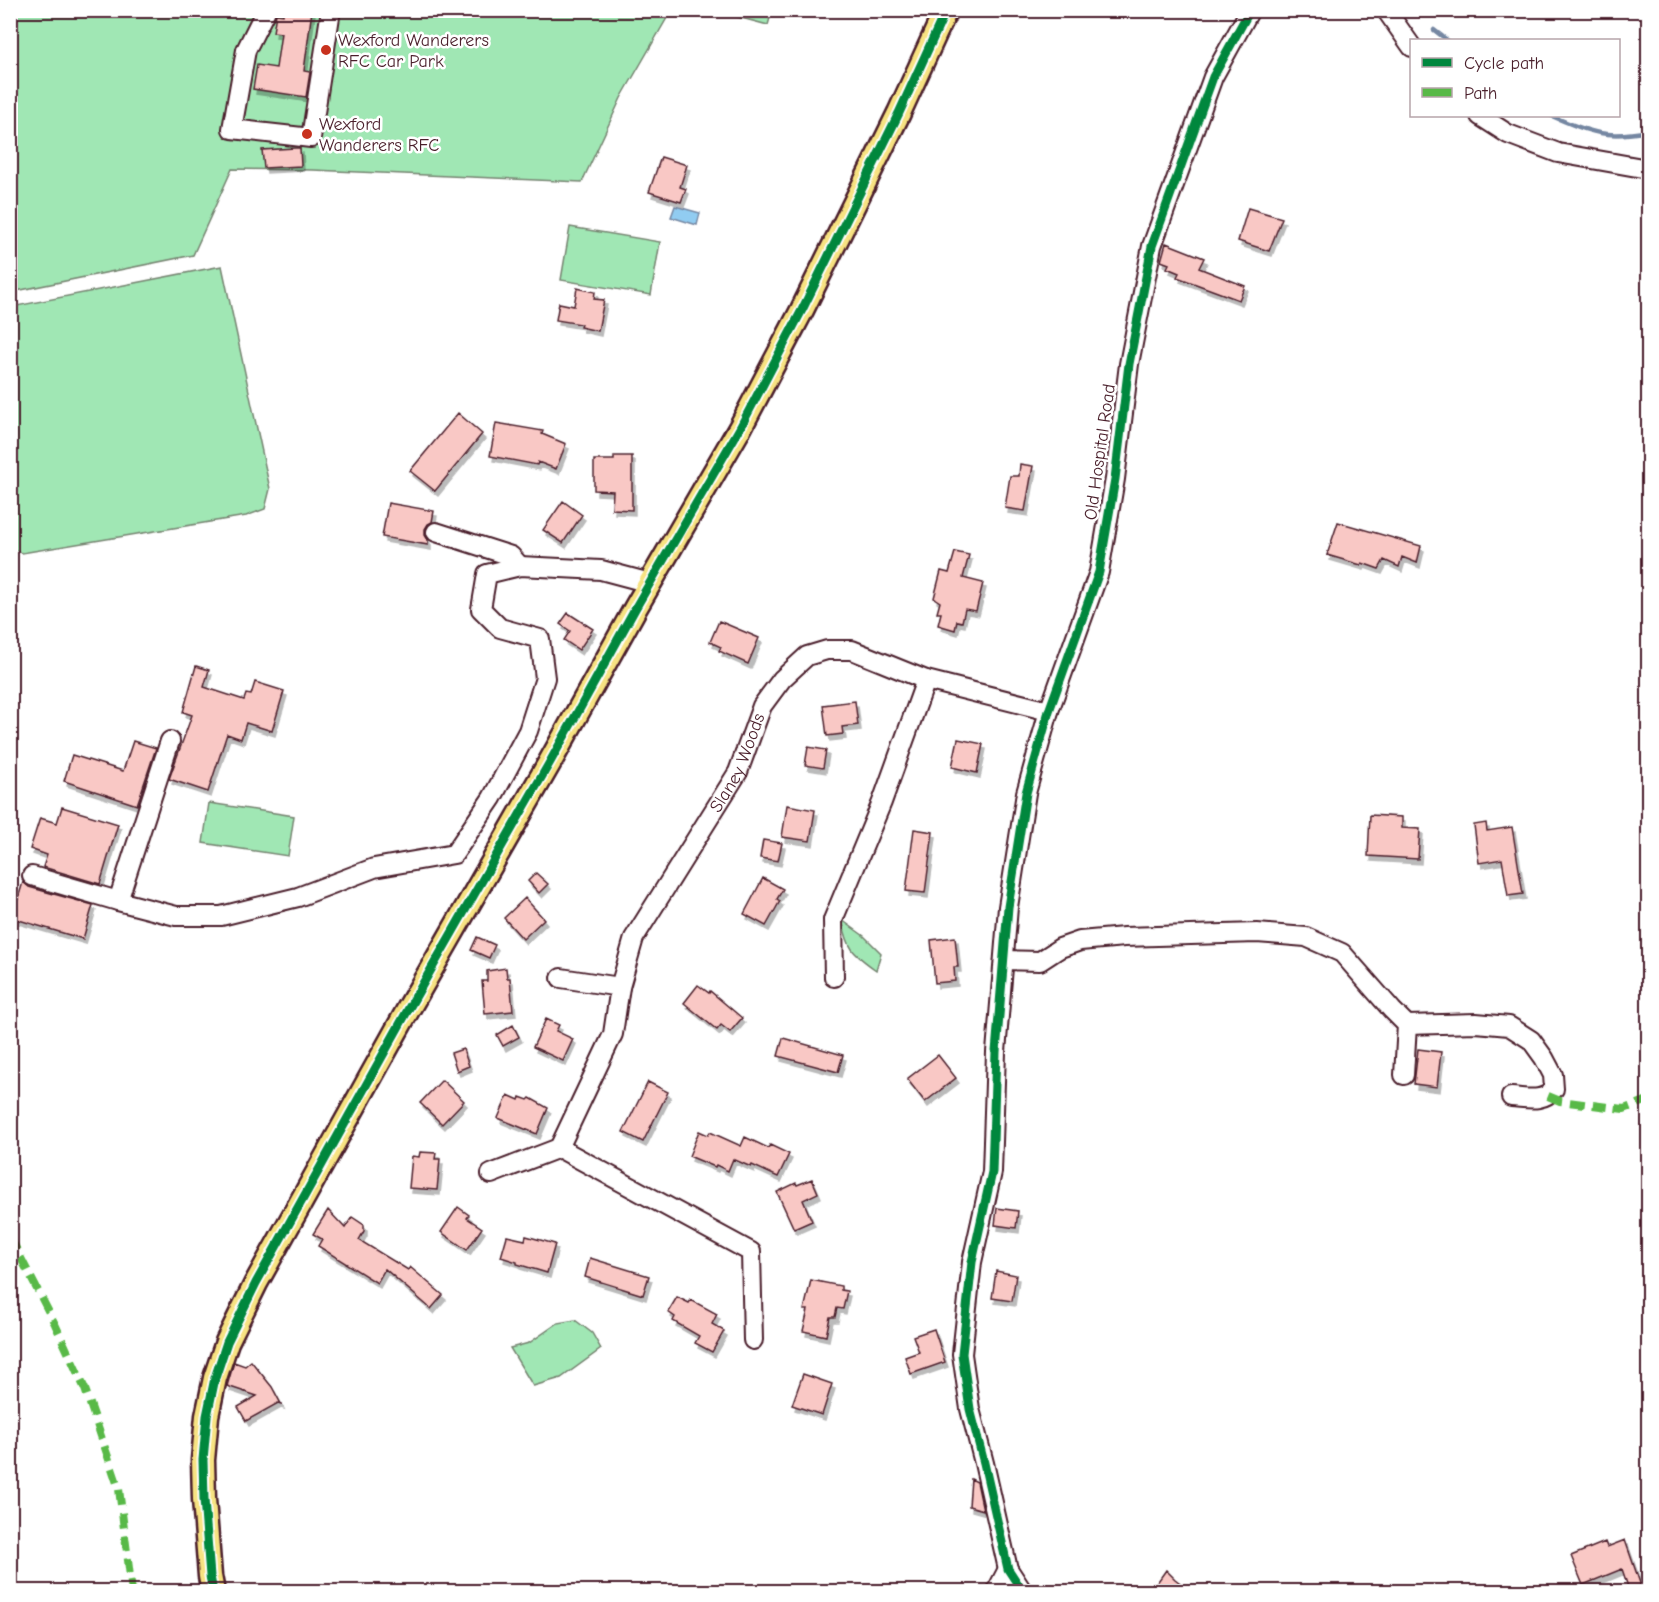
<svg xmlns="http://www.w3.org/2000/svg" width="1659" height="1602" viewBox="0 0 1659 1602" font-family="'Comic Neue',sans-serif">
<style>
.green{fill:#a0e7b4;stroke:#758370;stroke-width:1.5}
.water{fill:#91ccf1;stroke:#7587a2;stroke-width:1.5}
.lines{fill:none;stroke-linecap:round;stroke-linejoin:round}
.stream{stroke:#7587a2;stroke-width:4.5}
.building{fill:#f9c8c5;stroke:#4a1f2b;stroke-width:1.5;filter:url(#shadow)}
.minor-casing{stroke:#4a1f2b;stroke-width:22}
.major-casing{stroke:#4a1f2b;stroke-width:27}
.minor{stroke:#fff;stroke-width:18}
.major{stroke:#f7e281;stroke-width:22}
.quiet{stroke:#58b947;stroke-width:8;stroke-dasharray:15 8;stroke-linecap:butt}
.cycleway-casing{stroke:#fff;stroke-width:13}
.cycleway{stroke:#00873e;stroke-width:9}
.poi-dot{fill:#c8321e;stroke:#fff;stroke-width:2}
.labels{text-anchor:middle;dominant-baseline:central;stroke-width:5;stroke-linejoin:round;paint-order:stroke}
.poi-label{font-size:18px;fill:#4a1f2b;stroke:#fff;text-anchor:start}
.street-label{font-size:18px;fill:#4a1f2b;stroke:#fff}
</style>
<defs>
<filter id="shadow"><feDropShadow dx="3" dy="5" stdDeviation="0" flood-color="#0004"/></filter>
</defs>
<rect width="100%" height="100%" fill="#fff"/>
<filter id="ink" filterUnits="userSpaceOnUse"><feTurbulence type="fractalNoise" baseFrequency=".0167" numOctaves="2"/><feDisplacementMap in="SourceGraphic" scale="12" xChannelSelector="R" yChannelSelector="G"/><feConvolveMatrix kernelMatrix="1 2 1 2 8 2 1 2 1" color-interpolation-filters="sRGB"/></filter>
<g filter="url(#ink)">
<!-- green -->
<path class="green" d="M732,10H772V11L768,25L730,15Z
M10,11H671L621,98L582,182L313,170L232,169L193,255L11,292Z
M570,227L660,242L651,295L561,280Z
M222,266L270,489L265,509L246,516L22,553L11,548V307Z
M209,803L294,816L288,856L203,843Z
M842,920L864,936L881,953L876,970C852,953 848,949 842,920Z
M575,1320L592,1333L601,1349L561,1378L533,1386L510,1348L529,1343L558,1323Z"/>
<!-- water -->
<path class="water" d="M675,206L700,213L697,225L671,217Z"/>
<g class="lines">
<!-- stream -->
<path class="stream" d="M1434,30L1447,40
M1552,116C1590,133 1607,139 1648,131"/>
</g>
<!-- building -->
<path class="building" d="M283,10H312L304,71L310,72L306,97L253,89L257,65L276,68L281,33L273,32L276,14L283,15Z
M295,148H300L301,166L264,168L262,150Z
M661,157L687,165L680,187L686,189L681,202L649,192Z
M1248,208L1282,218L1269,251L1238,241Z
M1166,243L1204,258L1199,268L1245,286L1239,300L1177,277L1179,273L1167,268L1169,264L1161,261Z
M577,288L595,292L594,299L604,300L598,331L580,327L581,324L556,320L559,303L574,306Z
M458,413L482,434L435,491L410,471Z
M496,423L543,431L542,434L566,444L556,469L538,462L537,465L490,456Z
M614,456H632V510L612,509L613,491L594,490V460H614Z
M1020,464L1033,466L1025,511L1005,508L1010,476H1019Z
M563,501L582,515L563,543L543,530Z
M388,503L434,511L432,522L428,524L425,529V535L428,540V545L382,537Z
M1338,522L1421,546L1417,563L1402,557L1399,567L1384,560L1379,569L1362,563L1361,565L1327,555Z
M955,552L969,555L963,578L983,583L976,611L965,609L962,622L957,621L955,630L938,625L941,613H937L940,602L934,598L941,571L949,573Z
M568,613L593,629L579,650L564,640L570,631L560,624Z
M719,621L759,638L748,664L719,651L721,647L710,642Z
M196,666L209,670L204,687L244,700L246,694L251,695L255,682L284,691L272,731L246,723L241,739L227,734L208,792L169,779L192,715L183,712Z
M855,701L858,725L842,727L843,734L827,736L823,705Z
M958,739L983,744L977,773L952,767Z
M133,741L156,748L137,805L64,781L72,755L123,771Z
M808,747L826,750L823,768L805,765Z
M787,805L815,810L810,841L782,837Z
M62,807L118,824L100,884L43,867L47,855L30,849L40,818L57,823Z
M1370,815L1402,817V828L1420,829L1418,859L1368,856Z
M1486,823L1487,831L1512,827L1523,894L1508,896L1502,859L1479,863L1474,825Z
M914,829L933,832L925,893L906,891Z
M763,840L782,843L778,861L760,858Z
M536,873L548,884L539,893L528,881Z
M763,878L783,889L777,899L780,901L766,926L744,914Z
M23,882L29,887L93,905L83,939L12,918Z
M525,898L544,919L523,939L504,918Z
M477,937L495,945L489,958L471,950Z
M955,937L958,967H954L955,981L935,983L931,940Z
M506,968L507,978H510L513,1011L485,1014L482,981H487V971Z
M698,985L709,993L710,991L742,1018L730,1032L721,1025L717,1030L684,1003Z
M546,1019L559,1025L556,1031L573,1039L563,1061L533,1047Z
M513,1025L519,1037L503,1046L497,1035Z
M783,1038L843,1055L838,1072L778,1056Z
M463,1049L469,1066L457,1071L451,1053Z
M1418,1049L1441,1052L1437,1087L1414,1084Z
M938,1055L956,1078L925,1102L907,1079Z
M442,1080L464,1101L442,1124L420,1103Z
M648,1082L668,1092L643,1142L623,1132Z
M508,1095L519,1100L520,1097L528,1100L530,1098L548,1108L537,1134L498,1118Z
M699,1131L708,1135L710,1132L741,1146L745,1137L768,1148L770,1145L789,1154L778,1177L752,1165L751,1167L733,1159L728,1171L716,1165L715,1167L689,1156Z
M420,1152L436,1153L435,1159H440L437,1190L409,1188L412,1156L419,1157Z
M812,1179L818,1193L803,1200L812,1221L794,1229L777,1192L796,1183L797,1185Z
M458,1207L469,1215L467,1218L482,1228L467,1250L441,1232Z
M997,1208L1018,1211L1016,1228L995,1225Z
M328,1210L345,1228L352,1217L364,1225V1231L359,1240L408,1270L410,1267L443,1295L431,1309L385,1269L377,1283L318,1246L322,1239L313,1234Z
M507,1236L525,1240L526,1236L555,1244L547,1273L517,1264V1262L501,1257Z
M590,1258L649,1276L643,1295L585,1277Z
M996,1271L1016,1275L1012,1301L992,1298Z
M811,1280L841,1286V1290L847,1291L843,1309L837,1308L835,1317H830L826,1336L803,1331L808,1310H804Z
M677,1297L689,1303L691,1300L717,1314L712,1324L724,1331L712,1352L695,1343L699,1336L673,1321L675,1317L668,1312Z
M934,1329L945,1362L911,1374L905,1357L919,1352L913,1336Z
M251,1361L272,1387L281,1404L278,1403L246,1421L238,1407L257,1396L227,1386L234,1362L245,1366Z
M803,1374L832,1384L822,1415L792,1405Z
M971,1479L977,1482L983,1510L969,1506Z
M1625,1540L1641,1586L1629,1590L1622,1569L1583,1585L1571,1556L1605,1542L1607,1547Z
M1166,1570L1175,1579L1192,1592H1166L1156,1584Z"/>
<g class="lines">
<!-- minor casing -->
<g class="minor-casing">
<g id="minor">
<path d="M266,10L246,50L232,129L311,138L331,10"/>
<path d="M1386,10L1412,47"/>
<path d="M1480,116L1508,134L1558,153L1648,169"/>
<path d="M436,532L511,556L520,566"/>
<path d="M32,876L118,901L176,916H221L298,897L374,868L454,854L492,798L528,731L545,678L540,639L500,628L481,609L487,574L520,566L601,570L650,583"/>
<path d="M118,901L170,741"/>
<path d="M1004,960L1040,961L1060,948L1080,941L1124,937L1257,933L1306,937L1342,953L1392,1010L1407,1025L1404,1075"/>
<path d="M834,977L833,920L882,802L926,680"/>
<path d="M561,978L620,987"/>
<path d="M1407,1025L1476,1023L1509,1026L1531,1040L1544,1058L1553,1075L1554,1089C1542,1103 1528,1098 1511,1097"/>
<path d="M491,1174L559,1148"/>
<path id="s1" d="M753,1340L751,1252L559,1148L613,1034L620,987L634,938L738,772L762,706L782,679L807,656L827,650H852L926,680L1049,711"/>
<path d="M996,1592L1008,1569"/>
<path d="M1023,1592L1008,1569L984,1463L970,1409L962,1354L972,1262L992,1172L996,1052L1008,907L1026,793L1049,711L1099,572L1115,479L1129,364L1152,246L1213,77L1250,10"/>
</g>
</g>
<!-- major casing -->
<g class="major-casing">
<path id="major" d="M213,1592L210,1576L204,1499L203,1460L207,1416L215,1378L227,1342L256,1283L409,1008L550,762L636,607L740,428L802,310L899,113L946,10"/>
</g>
<!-- minor -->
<use href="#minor" class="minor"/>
<!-- major -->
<use href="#major" class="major"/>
<!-- quiet -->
<path class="quiet" d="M1548,1096L1560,1101L1624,1109L1648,1100
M10,1237L55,1324L85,1389L119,1489L132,1592"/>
<!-- cycleway casing -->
<g class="cycleway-casing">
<path id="cycleway" d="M213,1592L210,1576L204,1499L203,1460L207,1416L215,1378L227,1342L256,1283L409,1008L550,762L636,607L740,428L802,310L899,113L946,10
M1023,1592L1008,1569L984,1463L970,1409L962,1354L972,1262L992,1172L996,1052L1008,907L1026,793L1049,711L1099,572L1115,479L1129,364L1152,246L1213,77L1250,10"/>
</g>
<!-- cycleway -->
<use href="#cycleway" class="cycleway"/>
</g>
</g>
<!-- markers -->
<g class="poi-dot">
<circle cx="326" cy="50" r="6"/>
<circle cx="307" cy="134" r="6"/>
</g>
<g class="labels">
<!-- poi labels -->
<g class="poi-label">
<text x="338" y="40">Wexford Wanderers<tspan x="338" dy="21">RFC Car Park</tspan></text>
<text x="319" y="124">Wexford<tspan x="319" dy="21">Wanderers RFC</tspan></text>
</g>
<!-- street labels -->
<g class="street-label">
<text transform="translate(1100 452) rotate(-82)">Old Hospital Road</text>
<text stroke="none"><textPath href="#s1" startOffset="735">Slaney Woods</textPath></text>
</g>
</g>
<!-- margin -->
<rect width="1659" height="1602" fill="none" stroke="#fff" stroke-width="36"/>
<rect x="18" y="18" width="1623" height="1566" fill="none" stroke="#4a1f2b" stroke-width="2" filter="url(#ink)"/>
<!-- legend -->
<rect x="1410" y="39" width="210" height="78" fill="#ffffff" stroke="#b7a5aa" stroke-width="1.5"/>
<rect x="1422" y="58" width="30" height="9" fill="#00873e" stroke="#b7a5aa" stroke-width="1.5"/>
<text x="1464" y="69" font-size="18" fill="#4a1f2b">Cycle path</text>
<rect x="1422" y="88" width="30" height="9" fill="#58b947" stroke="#b7a5aa" stroke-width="1.5"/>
<text x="1464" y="99" font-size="18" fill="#4a1f2b">Path</text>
</svg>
